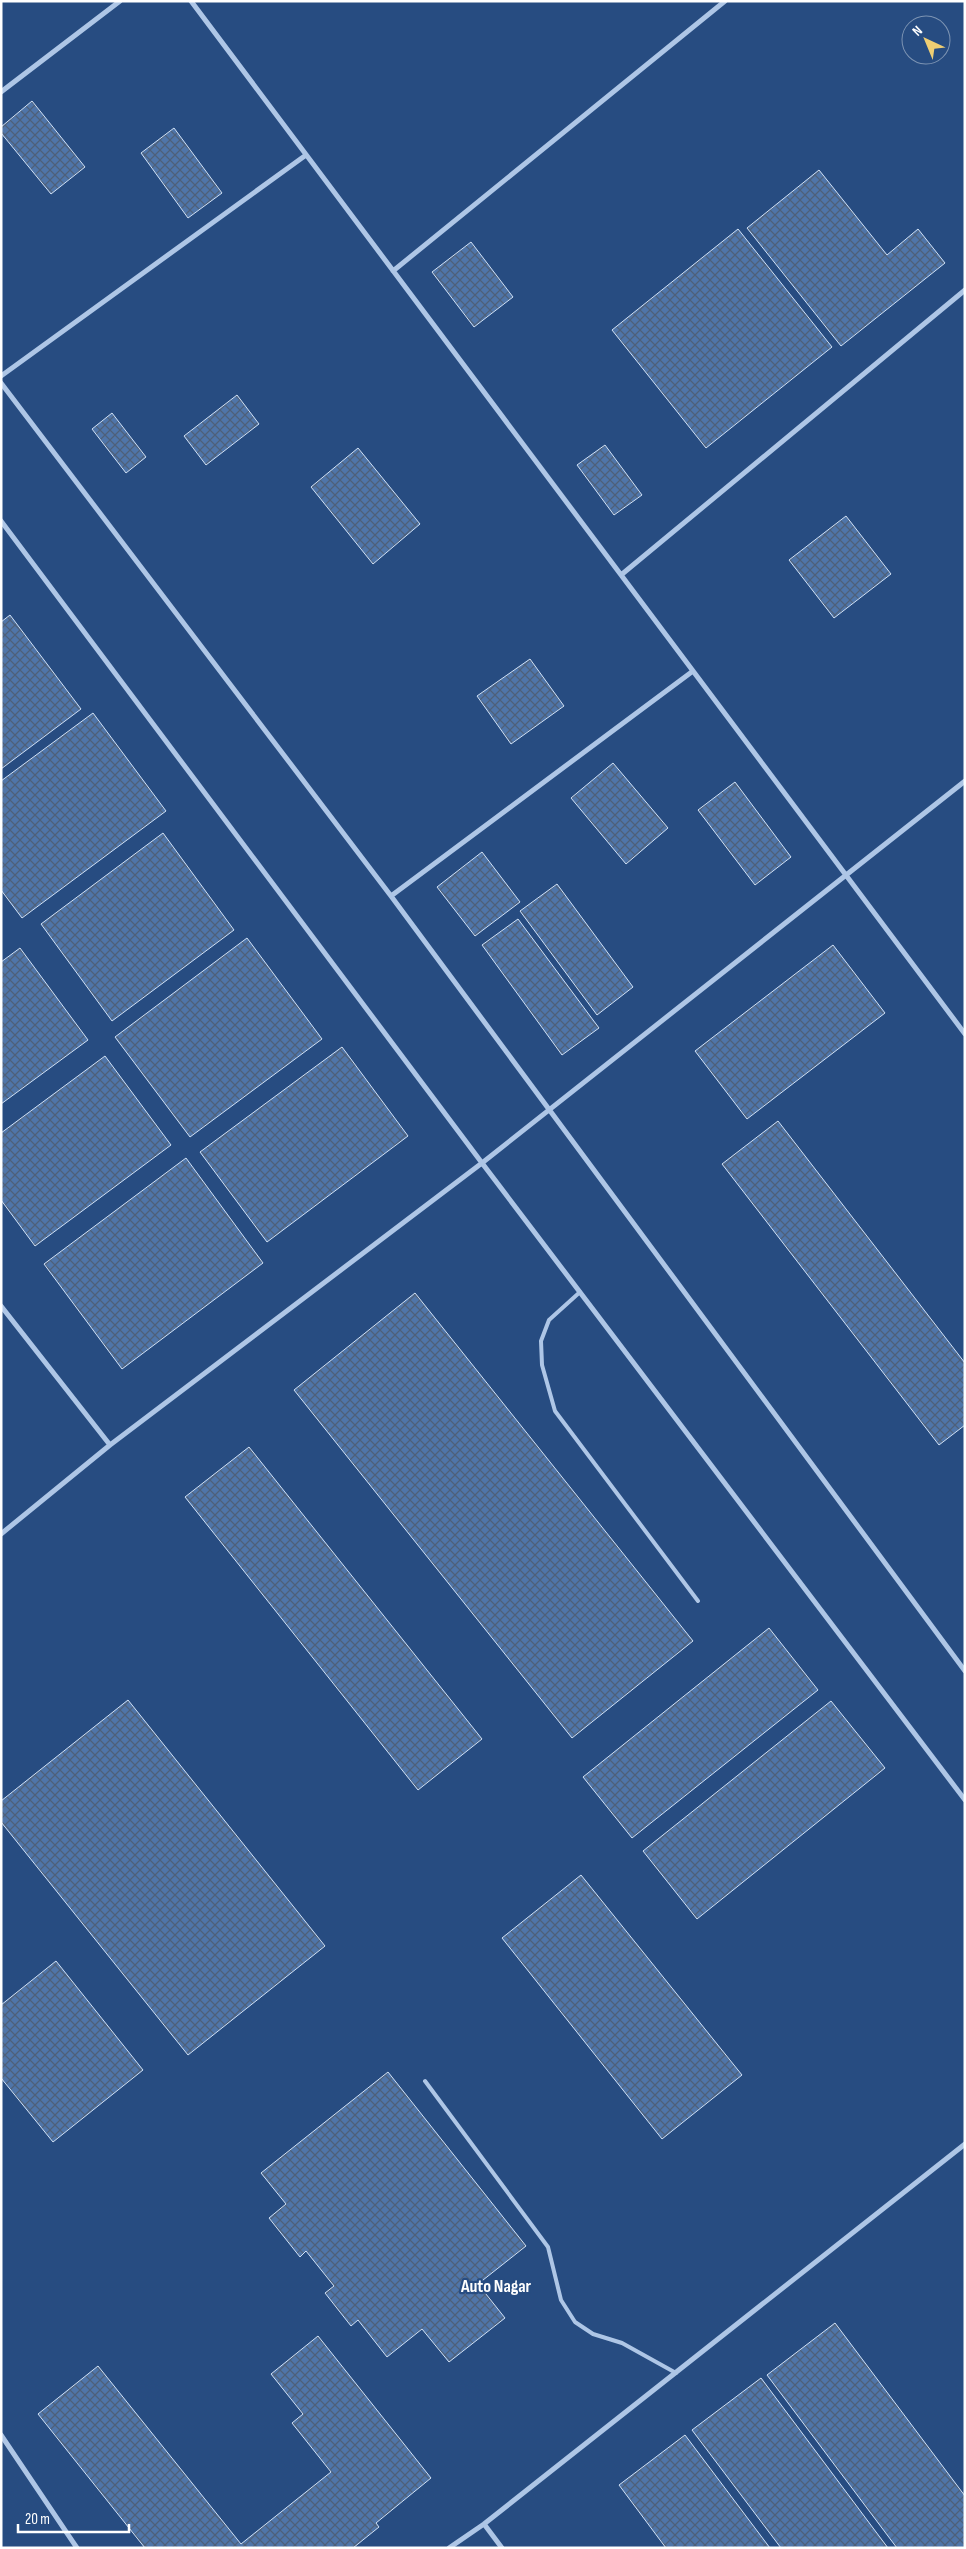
<svg xmlns="http://www.w3.org/2000/svg" width="966" height="2549" viewBox="0 0 966 2549" font-family="'Sofia Sans Condensed',sans-serif">
<style>
.building{fill:url(#building-cross-hatch);stroke:#d1e1f5}
.lines{fill:none;stroke-linecap:round;stroke-linejoin:round}
.lane{stroke:#aec6e6;stroke-width:4}
.street{stroke:#aec6e6;stroke-width:5}
.labels{text-anchor:middle;dominant-baseline:central;stroke-width:4.5;stroke-linejoin:round;paint-order:stroke}
.neighbourhood-label{font-size:18px;font-weight:bold;fill:#fff;stroke:#274c81}
</style>
<defs>
<pattern id="building-cross-hatch" width="8" height="8" patternUnits="userSpaceOnUse" patternTransform="scale(1.25)"><rect width="8" height="8" fill="#4f75a9"/><path d="M0 0l8 8M0 8l8-8" fill="none" stroke="#4e607a"/></pattern>
</defs>
<rect width="100%" height="100%" fill="#274c81"/>
<!-- building -->
<path class="building" d="M32,101L85,167L51,194L1,133V127Z
M174,128L222,193L188,218L141,153Z
M819,170L887,255L918,229L945,263L841,346L747,228Z
M738,229L832,347L706,448L612,330Z
M471,242L513,297L474,327L432,272Z
M237,395L259,424L206,465L184,436Z
M112,413L146,457L126,473L92,429Z
M605,445L642,495L614,515L577,465Z
M358,448L420,524L373,564L311,487Z
M846,516L891,574L834,618L789,560Z
M10,615L81,709L1,769V622Z
M530,659L564,706L511,744L477,696Z
M93,713L166,811L22,918L1,890V781Z
M613,763L668,828L626,864L571,798Z
M735,782L791,857L755,885L698,810Z
M163,833L234,930L112,1021L41,924Z
M482,852L520,902L475,936L437,887Z
M557,884L633,987L597,1015L520,911Z
M518,919L599,1028L562,1055L482,945Z
M247,938L322,1039L190,1137L115,1037Z
M833,945L885,1013L747,1119L695,1051Z
M20,948L88,1040L1,1104V962Z
M342,1047L408,1136L267,1242L200,1152Z
M105,1056L171,1145L35,1246L1,1200V1133Z
M778,1121L965,1363V1425L939,1445L722,1164Z
M186,1158L263,1263L122,1369L44,1264Z
M415,1293L693,1641L572,1738L294,1390Z
M249,1447L482,1739L418,1790L185,1497Z
M769,1628L818,1690L632,1838L583,1777Z
M128,1700L325,1946L188,2055L1,1822V1801Z
M831,1701L885,1768L697,1919L643,1851Z
M581,1875L742,2075L662,2139L502,1938Z
M56,1961L143,2070L53,2142L1,2078V2005Z
M388,2072L526,2246L478,2284L505,2318L449,2362L422,2329L387,2357L358,2320L351,2326L325,2293L334,2286L306,2251L300,2257L269,2218L286,2204L261,2173Z
M835,2323L965,2496V2548H897L767,2375Z
M318,2336L431,2478L376,2523L379,2527L353,2548H145L38,2414L98,2366L241,2544L331,2472L292,2423L303,2414L271,2374Z
M761,2378L888,2548H781L692,2430Z
M685,2435L770,2548H666L619,2485Z"/>
<g class="lines">
<!-- lane -->
<path class="lane" d="M580,1292L549,1320L541,1341L542,1365L555,1411L698,1601
M425,2081L548,2247L561,2300L575,2322L593,2334L622,2343L676,2373"/>
<!-- street -->
<path class="street" d="M191,1L965,1034
M1,92L120,1
M393,271L725,1
M1,376L306,155
M1,383L391,896L965,1671
M1,521L482,1163L965,1800
M621,575L965,290
M391,896L693,671
M1,1306L110,1445
M1,1534L110,1445L482,1163L965,781
M1,2435L77,2548
M484,2524L502,2548
M449,2548L484,2524L965,2144"/>
</g>
<g class="labels">
<!-- neighbourhood labels -->
<g class="neighbourhood-label">
<text x="496" y="2286">Auto Nagar</text>
</g>
</g>
<!-- border -->
<rect width="966" height="2549" fill="none" stroke="#ffffff" stroke-width="5"/>
<!-- north arrow -->
<g transform="translate(926 40) rotate(316)"><circle r="24" fill="#274c81" stroke="#7d94b3"/>
<path d="M0-4L9 19L0 12L-9 19Z" fill="#efce73"/>
<text y="-8" font-size="14" font-weight="bold" text-anchor="middle" fill="#ffffff">N</text>
</g>
<!-- scale -->
<path d="M18 2524v8h111v-8" fill="none" stroke="#ffffff" stroke-width="2.5"/>
<text x="25" y="2524" font-size="15" fill="#ffffff" stroke="#274c81" stroke-width="4" paint-order="stroke">20 m</text>
</svg>
